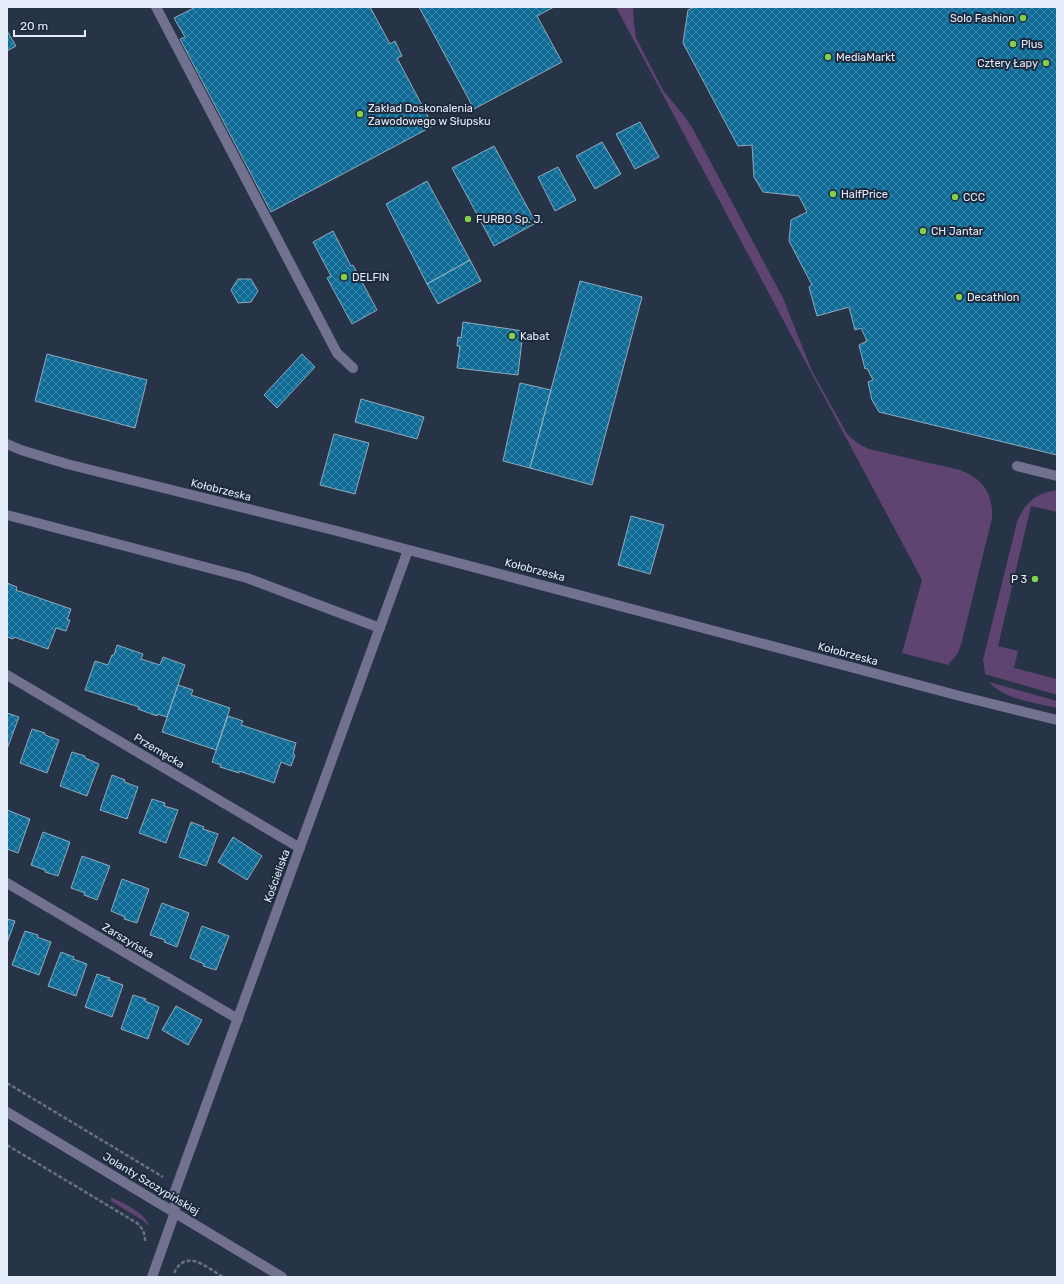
<svg xmlns="http://www.w3.org/2000/svg" width="1064" height="1284" viewBox="0 0 1064 1284" font-family="Rubik,sans-serif">
<style>
.green{fill:#5f4371}
.building{fill:url(#building-cross-hatch);stroke:#8fabbd}
.lines{fill:none;stroke-linecap:round;stroke-linejoin:round}
.path{stroke:#677183;stroke-width:2.5;stroke-dasharray:4 2;stroke-linecap:butt}
.minor{stroke:#72718f;stroke-width:10}
.poi-dot{fill:#84d04d;stroke:#1d293c;stroke-width:1.5}
.labels{text-anchor:middle;dominant-baseline:central;stroke-width:4;stroke-linejoin:round;paint-order:stroke}
.poi-label{font-size:11px;fill:#e5edfa;stroke:#1d293c;text-anchor:start}
.street-label{font-size:11px;fill:#e5edfa;stroke:#1d293c}
</style>
<defs>
<pattern id="building-cross-hatch" width="8" height="8" patternUnits="userSpaceOnUse"><rect width="8" height="8" fill="#0f6b95"/><path d="M0 0l8 8M0 8l8-8" fill="none" stroke="#3d88aa"/></pattern>
</defs>
<rect width="100%" height="100%" fill="#273347"/>
<!-- green -->
<path class="green" d="M616,7H633L634,24L636,38L663,90L685,117L693,129L783,298L812,371L846,432C852,440 860,445 869,449L960,470C983,479 993,493 992,518L961,645L958,653L948,665L902,653L922,580Z
M1057,490V512L1031,506L998,646L1018,651L1014,668L1057,679V695L985,674L983,660L1017,522C1025,502 1036,493 1057,490Z
M989,682L1057,701V708C1034,702 1005,700 989,682Z
M111,1197C123,1203 146,1213 149,1226L142,1220L111,1201Z"/>
<!-- building -->
<path class="building" d="M196,7H370L390,44L395,41L402,56L397,58L433,126L271,212L180,39L185,37L174,18Z
M419,7H554L537,16L562,62L474,109Z
M694,7H1057V455L879,412L872,400L868,382L873,380L867,368L865,369L859,345L867,341L861,328L855,330L849,307L817,316L809,287L812,285L789,241L791,220L807,212L799,196L763,192L754,177L752,145L738,146L683,43L688,10Z
M7,31L16,46L7,51Z
M640,122L659,157L635,169L616,134Z
M602,142L621,174L595,189L576,156Z
M494,146L536,223L494,246L452,168Z
M558,167L576,200L555,211L538,177Z
M427,181L470,260L427,284L386,204Z
M333,231L351,266L353,265L377,310L352,324L327,278L331,276L313,242Z
M470,260L481,281L438,304L427,284Z
M238,279H251L258,291L251,302L238,303L231,290Z
M580,281L642,297L592,485L530,468Z
M463,322L523,331L518,375L457,368L460,346H457L458,337L461,338Z
M47,354L147,380L135,428L35,401Z
M302,354L315,367L277,408L264,395Z
M520,383L551,390L530,468L503,461Z
M361,399L424,417L417,439L355,422Z
M334,434L369,443L355,494L320,485Z
M631,516L664,525L650,574L618,565Z
M7,583L17,587L16,590L71,609L67,620H70L66,631L56,628L48,649L14,637L13,639L7,637Z
M117,645L143,654L141,659L160,665L163,657L185,665L167,717L157,714V716L138,709L139,707L85,690L95,661L108,665L112,655H114Z
M178,685L193,690L191,695L230,708L216,750L162,732Z
M7,713L19,717L7,749Z
M228,716L243,721L241,725L296,743L293,754L295,755L291,766L281,762L274,783L239,771V773L220,767L221,765L212,762Z
M32,729L45,733V735L59,740L47,773L20,763Z
M72,752L85,756V758L99,764L87,796L60,786Z
M112,775L125,780L124,782L138,787L127,819L100,810Z
M152,799L165,803L164,806L178,810L166,843L139,833Z
M7,810L30,819L18,853L7,849Z
M191,822L204,827L203,829L218,834L206,866L179,857Z
M43,832L70,842L58,876L45,872V870L31,865Z
M233,837L262,856L247,880L218,862Z
M82,856L110,866L97,900L84,895L85,893L71,888Z
M122,879L149,889L137,923L124,919L125,917L111,911Z
M162,903L189,913L177,947L164,942L165,940L150,935Z
M7,919L15,921L7,943Z
M202,926L229,936L216,970L203,966L204,964L190,958Z
M25,931L38,935L37,937L51,942L39,975L12,965Z
M61,952L74,957L73,959L87,964L76,996L48,986Z
M97,974L110,978L109,980L123,985L112,1017L85,1007Z
M133,995L146,999L145,1001L159,1007L148,1039L121,1029Z
M176,1006L202,1020L188,1045L162,1030Z"/>
<g class="lines">
<!-- path -->
<path class="path" d="M7,1083L163,1177
M7,1145L137,1223C143,1229 145,1233 145,1241
M174,1273C186,1248 206,1267 223,1277"/>
<!-- minor -->
<path class="minor" d="M156,7L337,353L353,368
M7,444L21,450L67,464L341,532L960,696L1057,720
M1017,466L1057,476
M7,515L247,578L380,628
M7,675L300,848
M7,883L238,1019
M7,1112L282,1277
M152,1277L175,1212V1191L408,550"/>
</g>
<!-- markers -->
<g class="poi-dot">
<circle cx="1023" cy="18" r="4"/>
<circle cx="1013" cy="44" r="4"/>
<circle cx="828" cy="57" r="4"/>
<circle cx="1046" cy="63" r="4"/>
<circle cx="360" cy="114" r="4"/>
<circle cx="833" cy="194" r="4"/>
<circle cx="955" cy="197" r="4"/>
<circle cx="468" cy="219" r="4"/>
<circle cx="923" cy="231" r="4"/>
<circle cx="344" cy="277" r="4"/>
<circle cx="959" cy="297" r="4"/>
<circle cx="512" cy="336" r="4"/>
<circle cx="1035" cy="579" r="4"/>
</g>
<g class="labels">
<!-- poi labels -->
<g class="poi-label">
<text x="1015" y="18" text-anchor="end">Solo Fashion</text>
<text x="1021" y="44">Plus</text>
<text x="836" y="57">MediaMarkt</text>
<text x="1038" y="63" text-anchor="end">Cztery Łapy</text>
<text x="368" y="108">Zakład Doskonalenia<tspan x="368" dy="13">Zawodowego w Słupsku</tspan></text>
<text x="841" y="194">HalfPrice</text>
<text x="963" y="197">CCC</text>
<text x="476" y="219">FURBO Sp. J.</text>
<text x="931" y="231">CH Jantar</text>
<text x="352" y="277">DELFIN</text>
<text x="967" y="297">Decathlon</text>
<text x="520" y="336">Kabat</text>
<text x="1027" y="579" text-anchor="end">P 3</text>
</g>
<!-- street labels -->
<g class="street-label">
<text transform="translate(221 490) rotate(14)">Kołobrzeska</text>
<text transform="translate(535 570) rotate(15)">Kołobrzeska</text>
<text transform="translate(848 654) rotate(15)">Kołobrzeska</text>
<text transform="translate(159 751) rotate(31)">Przemęcka</text>
<text transform="translate(277 876) rotate(-70)">Kościeliska</text>
<text transform="translate(128 941) rotate(31)">Zarszyńska</text>
<text transform="translate(151 1184) rotate(31)">Jolanty Szczypińskiej</text>
</g>
</g>
<!-- border -->
<rect width="1064" height="1284" fill="none" stroke="#e5edfa" stroke-width="16"/>
<!-- scale -->
<path d="M14 30v6h71v-6" fill="none" stroke="#e5edfa" stroke-width="2"/>
<text x="20" y="30" font-size="12" fill="#e5edfa" stroke="#1d293c" stroke-width="3" paint-order="stroke">20 m</text>
</svg>
